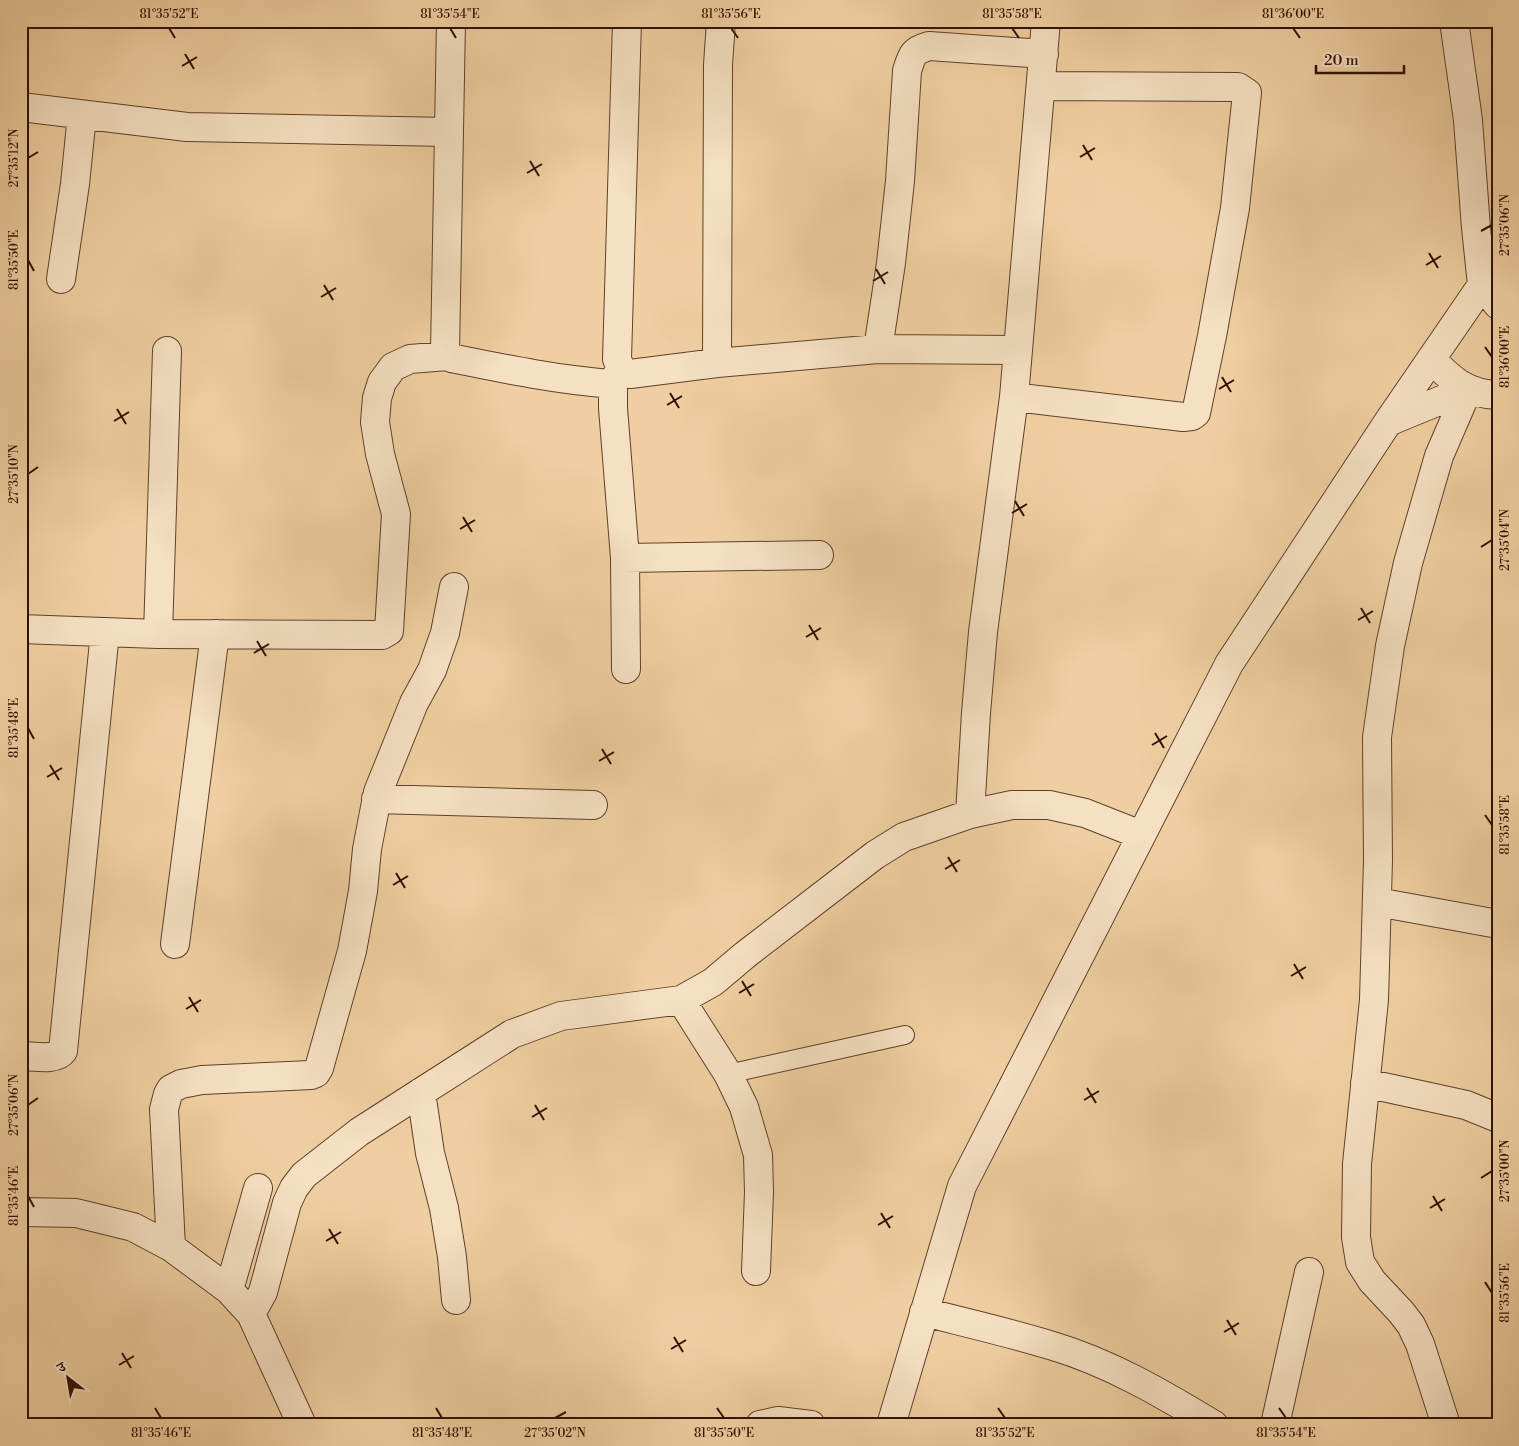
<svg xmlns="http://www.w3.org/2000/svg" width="1519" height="1446" viewBox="0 0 1519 1446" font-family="'Libre Bodoni','Noto Serif Devanagari',serif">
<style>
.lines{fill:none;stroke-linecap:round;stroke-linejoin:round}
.lane-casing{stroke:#60402a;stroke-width:20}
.street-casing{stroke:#60402a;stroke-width:30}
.lane{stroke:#f5e0c2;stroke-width:18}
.street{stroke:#f5e0c2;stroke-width:28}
.ticks{fill:none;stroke:#301003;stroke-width:2}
.neatline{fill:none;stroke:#301003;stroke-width:2}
.ticks-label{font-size:12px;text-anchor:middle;fill:#301003}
</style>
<rect width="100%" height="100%" fill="#efcfa1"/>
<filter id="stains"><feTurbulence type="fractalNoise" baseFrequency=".004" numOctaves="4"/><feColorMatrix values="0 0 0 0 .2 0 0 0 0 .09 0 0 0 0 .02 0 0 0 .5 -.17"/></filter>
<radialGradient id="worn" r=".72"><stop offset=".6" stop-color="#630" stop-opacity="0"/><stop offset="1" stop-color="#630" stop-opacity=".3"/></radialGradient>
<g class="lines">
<!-- lane casing -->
<g class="lane-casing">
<path id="lane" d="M728,1074L905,1035"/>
</g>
<!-- street casing -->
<g class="street-casing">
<path id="street" d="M451,21L445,352L451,358C505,369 558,380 613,384
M627,21L617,359C620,367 621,371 630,374L717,363L878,349L1018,350
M1454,21L1468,120L1476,228L1482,285L1498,305
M21,107L187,127L449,132
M61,279L75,184L82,115
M878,349L891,263L900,181L907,71C912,55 912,51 929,46L1044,54
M1431,359C1452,380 1466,394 1498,395
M717,363L718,65L721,21
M620,368L613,384V408L625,558L626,669
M1014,397L1183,417L1192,416L1196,413L1212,336L1235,208L1247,93L1238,87L1041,86
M1388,422L1468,389
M625,558L819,555
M21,629L158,634L382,635L389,631L396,514L380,454L375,422L377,398L382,382L393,367L410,359L447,356
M158,634L167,351
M376,799L593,805
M970,814L976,713L983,632L1014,397L1046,21
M1377,902L1498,924
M175,944L215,634
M681,1000L728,1074L744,1107L758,1155L759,1192L756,1271
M21,1056C33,1056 56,1061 63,1051L105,632
M1365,1083L1466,1105L1498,1118
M421,1092L430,1153L444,1208L452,1257L456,1300
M21,1212L76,1213L133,1227L171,1247L229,1290L251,1314L302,1425
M171,1247L164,1109L168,1094L171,1089L181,1084L202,1080L311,1075L316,1073L319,1068L352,951L363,891L367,849L378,792L414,703L432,670L445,633L454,587
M229,1290L258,1188
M924,1312C967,1323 1011,1333 1053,1346C1110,1363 1163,1394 1214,1425
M251,1314L263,1292L287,1203L294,1188L304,1175L359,1132L512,1034L561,1016L681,1000L713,982L745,955L875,855L904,837L970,814L1012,805H1049L1085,813L1141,835
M760,1425L778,1421L811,1425
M891,1425L962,1186L1229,664L1388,422L1482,285
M1275,1425L1309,1272
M1446,1425L1420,1344L1411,1325L1401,1312L1372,1281L1360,1262L1356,1237L1357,1164L1374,1000L1378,860L1377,737L1390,646L1408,563L1439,456L1468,389"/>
</g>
<!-- lane -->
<use href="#lane" class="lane"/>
<!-- street -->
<use href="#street" class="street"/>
</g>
<!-- ticks -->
<path class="ticks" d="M169,28L175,38M450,28L456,38M731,28L738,38M1012,28L1019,38M1293,28L1300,38M185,54L194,69M182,66L197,57M1083,145L1092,160M1080,157L1095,148M28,158L38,152M530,161L539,176M527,173L542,164M1481,231L1492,225M1429,253L1438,268M28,260L34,271M1426,265L1441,256M876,269L885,284M873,281L888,272M324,285L333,300M321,297L336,288M1485,347L1492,357M1222,377L1231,392M1219,389L1234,380M670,393L679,408M667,405L682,396M117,409L126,424M114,421L129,412M28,474L38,467M1015,501L1024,516M1012,513L1027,504M463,517L472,532M460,529L475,520M1481,547L1492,540M1361,608L1370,623M1358,620L1373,611M809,625L818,640M806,637L821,628M257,641L266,656M254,653L269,644M28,728L34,739M1155,733L1164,748M1152,745L1167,736M602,749L611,764M599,761L614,752M50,765L59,780M47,777L62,768M1485,815L1492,825M948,857L957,872M945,869L960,860M396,873L405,888M393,885L408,876M1294,964L1303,979M1291,976L1306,967M742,981L751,996M739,993L754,984M189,997L198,1012M186,1009L201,1000M1087,1088L1096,1103M1084,1100L1099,1091M28,1105L38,1098M535,1105L544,1120M532,1117L547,1108M1481,1178L1492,1171M28,1196L34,1207M1433,1196L1442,1211M1430,1208L1445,1199M881,1213L890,1228M878,1225L893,1216M329,1229L338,1244M326,1241L341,1232M1485,1282L1492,1293M1227,1320L1236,1335M1224,1332L1239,1323M674,1337L683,1352M671,1349L686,1340M122,1353L131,1368M119,1365L134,1356M155,1408L161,1418M436,1408L442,1418M717,1408L724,1418M998,1408L1005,1418M1279,1408L1286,1418M555,1418L566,1412"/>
<!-- margin -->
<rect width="1519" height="1446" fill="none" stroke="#efcfa1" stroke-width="55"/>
<!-- north arrow -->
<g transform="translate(68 1378) rotate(329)" stroke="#f5e0c2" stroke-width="4" paint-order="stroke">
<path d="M0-4L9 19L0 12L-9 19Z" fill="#301003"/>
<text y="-8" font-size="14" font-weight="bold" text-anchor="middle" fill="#301003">उ</text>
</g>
<!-- scale -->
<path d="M1316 65v8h88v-8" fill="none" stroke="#301003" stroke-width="2.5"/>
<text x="1324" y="65" font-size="15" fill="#301003" stroke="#f5e0c2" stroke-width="4" paint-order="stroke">20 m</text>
<rect x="28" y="28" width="1464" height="1390" class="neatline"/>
<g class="ticks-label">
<text x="169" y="18">81°35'52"E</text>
<text x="450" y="18">81°35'54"E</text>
<text x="731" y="18">81°35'56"E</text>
<text x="1012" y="18">81°35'58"E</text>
<text x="1293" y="18">81°36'00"E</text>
<text transform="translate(14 158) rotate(-90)" y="4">27°35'12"N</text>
<text transform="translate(1505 225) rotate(-90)" y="4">27°35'06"N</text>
<text transform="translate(14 260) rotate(-90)" y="4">81°35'50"E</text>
<text transform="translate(1505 357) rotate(-90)" y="4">81°36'00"E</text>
<text transform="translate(14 474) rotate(-90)" y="4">27°35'10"N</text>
<text transform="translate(1505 540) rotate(-90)" y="4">27°35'04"N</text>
<text transform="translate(14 728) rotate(-90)" y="4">81°35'48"E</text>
<text transform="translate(1505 825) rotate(-90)" y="4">81°35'58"E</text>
<text transform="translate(14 1105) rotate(-90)" y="4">27°35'06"N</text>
<text transform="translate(1505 1171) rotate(-90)" y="4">27°35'00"N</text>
<text transform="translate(14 1196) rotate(-90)" y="4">81°35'46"E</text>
<text transform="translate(1505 1293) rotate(-90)" y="4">81°35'56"E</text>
<text x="161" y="1437">81°35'46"E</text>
<text x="442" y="1437">81°35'48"E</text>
<text x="555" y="1437">27°35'02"N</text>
<text x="724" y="1437">81°35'50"E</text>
<text x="1005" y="1437">81°35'52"E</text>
<text x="1286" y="1437">81°35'54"E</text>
</g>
<rect width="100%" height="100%" filter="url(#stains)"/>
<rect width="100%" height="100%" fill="url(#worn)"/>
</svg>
